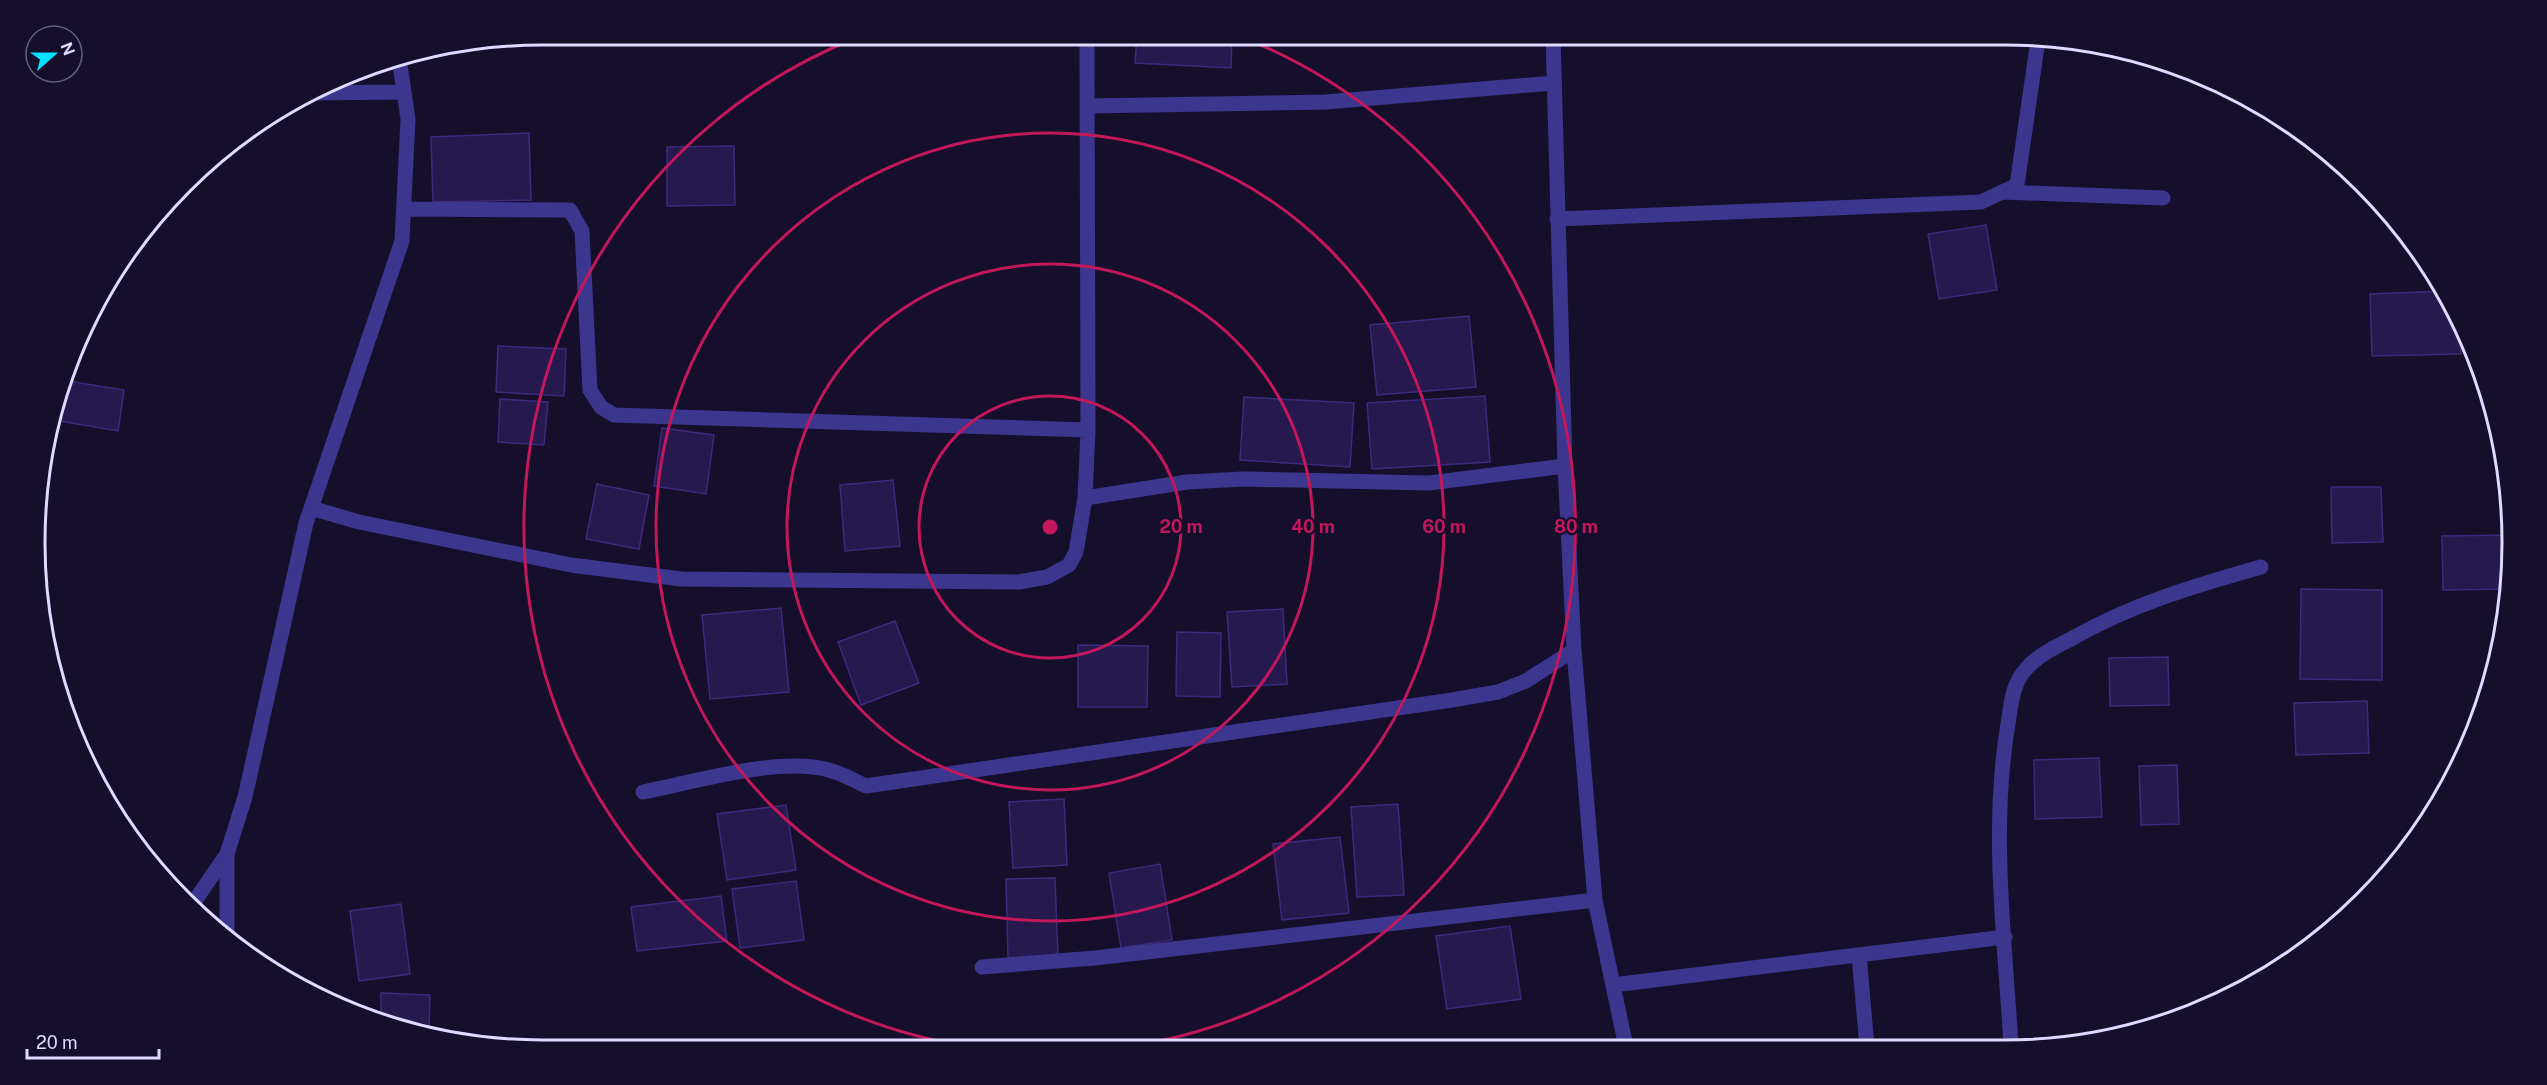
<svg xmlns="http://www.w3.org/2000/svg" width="2547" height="1085" viewBox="0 0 2547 1085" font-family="'Public Sans',sans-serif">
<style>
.building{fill:#26194e;stroke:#3d2a7c;stroke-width:1.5}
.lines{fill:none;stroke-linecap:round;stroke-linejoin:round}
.minor{stroke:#3d368e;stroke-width:15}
.ring{fill:none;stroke:#c2185b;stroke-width:3}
.rim{fill:none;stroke:#dfdaff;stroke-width:3}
.centre{fill:#c2185b;stroke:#150f2c;stroke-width:3}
.ring-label{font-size:18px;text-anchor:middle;font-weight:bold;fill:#c2185b;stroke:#150f2c;stroke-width:4.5;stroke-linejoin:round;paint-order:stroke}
</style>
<rect width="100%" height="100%" fill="#150f2c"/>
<!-- building -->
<path class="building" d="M1137,35H1232L1231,68L1135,63Z
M529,133L531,200L433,202L431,137Z
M734,146L735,205L667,206V147Z
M1986,225L1997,290L1939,299L1928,234Z
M2444,291L2460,317L2461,354L2372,356L2370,294Z
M1469,316L1476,387L1377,395L1370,325Z
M498,346L566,349L564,396L496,392Z
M68,381L124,390L118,431L53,420Z
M1485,396L1490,462L1372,469L1367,403Z
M1244,397L1354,403L1350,467L1240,460Z
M500,399L548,402L544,445L498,442Z
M662,428L714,435L706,494L654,486Z
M893,480L900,546L845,551L840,485Z
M597,484L649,495L639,549L586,539Z
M2331,487H2381L2383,542L2332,543Z
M2511,535L2509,589L2443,590L2442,536Z
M2301,589L2382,590V680L2300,679Z
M781,608L789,692L710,699L702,615Z
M1283,609L1287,684L1232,687L1227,612Z
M895,621L919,683L861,705L838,642Z
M1177,632L1221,633L1220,697L1176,696Z
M1078,645L1148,646L1147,707H1078Z
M2168,657L2169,705L2110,706L2109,658Z
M2367,701L2369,753L2296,755L2294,703Z
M2099,758L2102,817L2035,819L2034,760Z
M2177,765L2179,824L2141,825L2139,766Z
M1064,799L1067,865L1013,868L1009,802Z
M1398,804L1404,895L1357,897L1351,807Z
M786,805L796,870L727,880L717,814Z
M1340,837L1349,913L1282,920L1273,844Z
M1160,864L1172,940L1121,948L1109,873Z
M1055,878L1058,957L1008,958L1006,879Z
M796,881L804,940L740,948L732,889Z
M721,896L727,941L637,951L631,907Z
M401,904L410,974L359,981L350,911Z
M1510,926L1521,999L1447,1009L1436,936Z
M381,993L430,995L429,1032L381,1024Z"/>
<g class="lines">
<!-- minor -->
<path class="minor" d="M1553,35L1565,466L1574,650L1595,900L1626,1047
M310,93L404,92
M1087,106L1326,102L1554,83
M2004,192L2163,198
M404,209L570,210L582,231L590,390L601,407L614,415L1088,430
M1557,219L1981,202L2017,185L2038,40
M1085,498L1187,482L1243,479L1429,483L1565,466
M311,508L359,522L571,565L681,579L1019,582L1047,577L1069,565L1076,552L1085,498L1088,430L1087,35
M643,792C695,782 782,755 832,771C843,774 855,781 866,786L1452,700L1498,692L1526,681L1574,650
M192,905L227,854L245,797L306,523L402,241L408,119L399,58
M227,938V854
M1859,955L1867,1047
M982,967L1095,958L1595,900
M1613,985L2005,937
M2011,1046C2005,940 1990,830 2008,724C2011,705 2012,684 2026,669C2038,655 2054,648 2071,639C2132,604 2194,586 2261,567"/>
</g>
<!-- distance rings -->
<g class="ring">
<circle cx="1050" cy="527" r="131"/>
<circle cx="1050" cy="527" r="263"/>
<circle cx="1050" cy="527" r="394"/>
<path d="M986 1049A526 526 0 0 1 861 36M1239 36A526 526 0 0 1 1119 1048"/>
</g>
<!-- crop -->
<path d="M0 0H2547V1085H0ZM542 45H2005A497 497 0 0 1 2502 542V543A497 497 0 0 1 2005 1040H542A497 497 0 0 1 45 543V542A497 497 0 0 1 542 45Z" fill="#150f2c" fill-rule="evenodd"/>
<path class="rim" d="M542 45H2005A497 497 0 0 1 2502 542V543A497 497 0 0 1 2005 1040H542A497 497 0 0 1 45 543V542A497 497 0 0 1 542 45Z"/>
<circle cx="1050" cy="527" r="9" class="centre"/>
<g class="ring-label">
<text x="1181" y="533">20 m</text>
<text x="1313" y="533">40 m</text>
<text x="1444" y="533">60 m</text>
<text x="1576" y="533">80 m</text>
</g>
<!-- north arrow -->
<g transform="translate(54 54) rotate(69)"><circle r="28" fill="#150f2c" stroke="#666080" stroke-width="1.5"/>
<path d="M0-4.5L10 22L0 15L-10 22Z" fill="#06deff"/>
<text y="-9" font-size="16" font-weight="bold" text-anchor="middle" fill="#dfdaff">N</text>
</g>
<!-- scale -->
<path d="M27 1049v9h132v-9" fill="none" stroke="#dfdaff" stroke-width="3"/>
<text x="36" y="1049" font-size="18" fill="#dfdaff" stroke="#150f2c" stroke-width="4.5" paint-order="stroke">20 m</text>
</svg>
